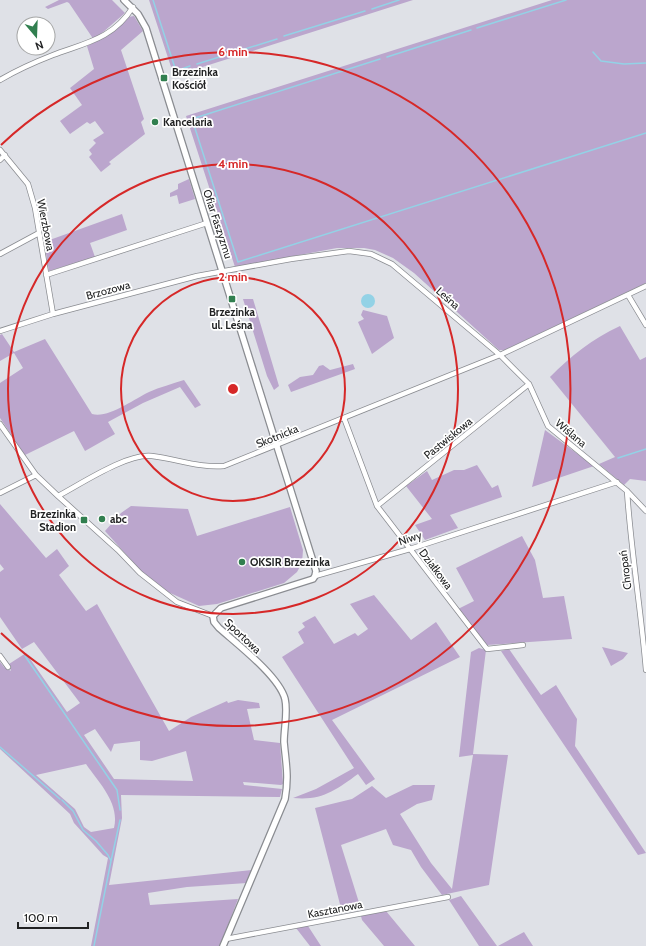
<svg xmlns="http://www.w3.org/2000/svg" width="646" height="946" viewBox="0 0 646 946" font-family="Cabin,sans-serif">
<style>
.green{fill:#bba6cd;fill-rule:evenodd}
.water{fill:#93d2e6}
.lines{fill:none;stroke-linecap:round;stroke-linejoin:round}
.stream{stroke:#93d2e6;stroke-width:1.5}
.minor-casing{stroke:#8a8c91;stroke-width:6}
.tertiary-casing{stroke:#8a8c91;stroke-width:8}
.minor{stroke:#fff;stroke-width:4.5}
.tertiary{stroke:#fff;stroke-width:5.5}
.ring{fill:none;stroke:#d62828;stroke-width:2}
.poi-dot{fill:#317f4f;stroke:#fff;stroke-width:1.5}
.labels{text-anchor:middle;dominant-baseline:central;stroke-width:3.5;stroke-linejoin:round;paint-order:stroke}
.poi-label{font-size:11px;font-weight:bold;fill:#212223;stroke:#fff;text-anchor:start}
.street-label{font-size:11px;fill:#212223;stroke:#fff}
.centre{fill:#d62828;stroke:#fff;stroke-width:2}
.ring-label{font-size:12px;text-anchor:middle;font-weight:bold;fill:#d62828;stroke:#fff;stroke-width:3.5;stroke-linejoin:round;paint-order:stroke}
</style>
<rect width="100%" height="100%" fill="#dfe1e7"/>
<!-- green -->
<path class="green" d="M59,0H112L125,13L94,40L69,3L67,2L48,9L45,7Z
M149,0H413L174,76Z
M552,0H646V283L505,350H499L414,273L393,258L375,250L364,248H337L235,267L186,116Z
M134,16L143,31L121,50L144,119L141,122L145,134L109,162L111,164L101,172L89,157L92,154L89,150L96,143L93,140L104,133L95,121L90,124L87,122L70,134L60,121L82,105L70,88L94,69L87,46L105,37L128,17Z
M189,179L195,199L179,204L177,195L170,197V193L178,189V184Z
M122,214L127,230L90,243L95,257L49,271L44,242Z
M243,299H253L279,386L274,390L267,376Z
M363,310L387,316L394,338L372,354L358,322L364,319L361,315Z
M620,326L640,360L646,357V481L630,479L624,485L599,464L615,457L550,377C571,356 592,339 620,326Z
M2,334L14,352L45,339L92,414C108,419 134,399 149,392C160,387 172,384 184,380L201,405L195,408L180,387L143,403L108,422L115,434L85,451L74,431L25,455L0,418V383L23,368L14,353L0,361V335Z
M353,364L355,369L291,392L288,385L300,377L313,375L319,366L323,365L330,370Z
M545,430L594,466L532,487Z
M477,465L492,488L498,485L502,497L450,515L458,528L425,540L415,525L432,519L406,486L427,471L432,480L454,470H464Z
M0,504L46,558L57,549L69,566L59,575L86,611L97,604L169,731L191,717L227,701L228,703L238,700L259,703L260,708L247,709L254,740L280,743L283,784L281,785L243,782L244,785L282,789L280,797L121,795L122,818L109,885L252,870L247,883L187,887L148,893L150,905L238,899L220,946H91L108,858L103,855L74,823L70,814L0,749V662L4,667L11,671L9,664L26,653L67,712L80,703L34,642L22,649L0,617V572L4,569L0,564ZM95,729L111,752L114,744L140,741V760L152,761L186,751L193,781L114,779L84,735ZM86,764C99,783 120,803 114,828L91,832L84,827L75,809L36,775Z
M131,506L188,509L197,536L290,507L303,550L302,563L297,572L284,583L217,604L199,606L168,592L141,571L105,531L121,513Z
M522,536L535,560L543,598L564,596L572,639L487,645L458,609L474,601L456,568Z
M374,595L411,640L436,622L460,657L332,720L375,779L366,785L358,774C336,790 322,801 293,798L316,789L354,768L282,657L304,643L298,632L305,627L302,623L315,616L334,644L355,633L358,636L368,629L350,604Z
M602,647L628,653L623,659L611,666Z
M479,648L486,650L473,754L508,755L489,885L442,895L421,867L411,850L393,845L386,829L341,845L361,909L342,912L315,808L352,799L372,786L386,798L413,785H435L432,800L417,804L400,814L431,863L452,889L473,755L459,757L471,652Z
M509,649L541,695L556,685L577,719L575,746L646,853L638,855L501,651Z
M461,896L497,946H479L449,900Z
M386,911L415,946H384L362,920L361,916Z
M308,926L321,946H310L296,928Z
M524,932L533,946H498Z"/>
<!-- water -->
<path class="water" d="M361 301a7 7 0 1 1 14 0a7 7 0 1 1-14 0Z"/>
<g class="lines">
<!-- stream -->
<path class="stream" d="M153,0L176,71L190,66
M372,9L399,0
M477,28L566,0
M284,36L365,11
M593,52L601,61L624,64L646,63
M387,57L471,30
M380,59L192,119L238,262L646,133
M197,64L277,39
M618,458L646,449
M25,656L117,790L120,810
M0,747L60,799
M62,800L73,811L83,830L96,841L108,855L111,861L94,946
M111,861L120,820"/>
<!-- minor casing -->
<g class="minor-casing">
<path id="minor" d="M0,80C17,70 35,62 53,55C85,43 113,39 133,7
M0,150L28,184L35,208L53,314
M0,160L5,155
M0,254L39,233
M46,275L207,223
M628,295L646,325
M0,331L53,314L197,276L291,259L349,251L371,254L392,264L500,355L646,286
M344,418L377,506L487,649L523,645
M0,424L36,475L58,496L118,550L140,573L177,602L213,616
M627,491C631,551 641,610 646,670
M0,493L36,475
M58,496C81,484 127,453 152,456C177,459 199,468 224,466L500,355L529,384L548,426L627,491L646,511
M377,506L529,384
M315,576L410,549L617,482
M0,656L8,667
M226,939L448,897"/>
</g>
<!-- tertiary casing -->
<g class="tertiary-casing">
<path id="tertiary" d="M124,0L138,14L146,28L316,571L315,576L313,579L221,608L213,616L214,622L219,628C237,644 279,676 285,699C288,712 284,728 284,742C286,764 289,776 285,799L223,946"/>
</g>
<!-- minor -->
<use href="#minor" class="minor"/>
<!-- tertiary -->
<use href="#tertiary" class="tertiary"/>
</g>
<!-- distance rings -->
<g class="ring">
<circle cx="233" cy="389" r="112"/>
<circle cx="233" cy="389" r="225"/>
<path d="M1 145A337 337 0 1 1 1 633"/>
</g>
<!-- markers -->
<g class="poi-dot">
<rect x="160" y="74" width="8" height="8" rx="2"/>
<circle cx="155" cy="122" r="4"/>
<rect x="228" y="295" width="8" height="8" rx="2"/>
<circle cx="102" cy="519" r="4"/>
<rect x="80" y="516" width="8" height="8" rx="2"/>
<circle cx="242" cy="562" r="4"/>
</g>
<g class="labels">
<!-- poi labels -->
<g class="poi-label">
<text x="172" y="72">Brzezinka<tspan x="172" dy="13">Kościół</tspan></text>
<text x="163" y="122">Kancelaria</text>
<text x="232" y="312" text-anchor="middle">Brzezinka<tspan x="232" dy="13">ul. Leśna</tspan></text>
<text x="76" y="514" text-anchor="end">Brzezinka<tspan x="76" dy="13">Stadion</tspan></text>
<text x="110" y="519">abc</text>
<text x="250" y="562">OKSIR Brzezinka</text>
</g>
<!-- street labels -->
<g class="street-label">
<text transform="translate(218 224) rotate(72)">Ofiar Faszyzmu</text>
<text transform="translate(46 225) rotate(79)">Wierzbowa</text>
<text transform="translate(108 290) rotate(-15)">Brzozowa</text>
<text transform="translate(448 298) rotate(41)">Leśna</text>
<text transform="translate(571 433) rotate(40)">Wiślana</text>
<text transform="translate(277 436) rotate(-22)">Skotnicka</text>
<text transform="translate(448 438) rotate(-39)">Pastwiskowa</text>
<text transform="translate(410 538) rotate(-18)">Niwy</text>
<text transform="translate(436 569) rotate(53)">Działkowa</text>
<text transform="translate(625 570) rotate(-97)">Chropań</text>
<text transform="translate(243 636) rotate(43)">Sportowa</text>
<text transform="translate(335 909) rotate(-11)">Kasztanowa</text>
</g>
</g>
<circle cx="233" cy="389" r="6" class="centre"/>
<g class="ring-label">
<text x="233" y="56">6 min</text>
<text x="233" y="168">4 min</text>
<text x="233" y="281">2 min</text>
</g>
<!-- north arrow -->
<g transform="translate(36 36) rotate(161)"><circle r="19" fill="#ffffff" stroke="#a6a7a7"/>
<path d="M0-3L7 15L0 10L-7 15Z" fill="#317f4f"/>
<text y="-6" font-size="11" font-weight="bold" text-anchor="middle" fill="#212223">N</text>
</g>
<!-- scale -->
<path d="M18 922v6h70v-6" fill="none" stroke="#212223" stroke-width="2"/>
<text x="24" y="922" font-size="12" fill="#212223" stroke="#ffffff" stroke-width="3" paint-order="stroke">100 m</text>
</svg>
